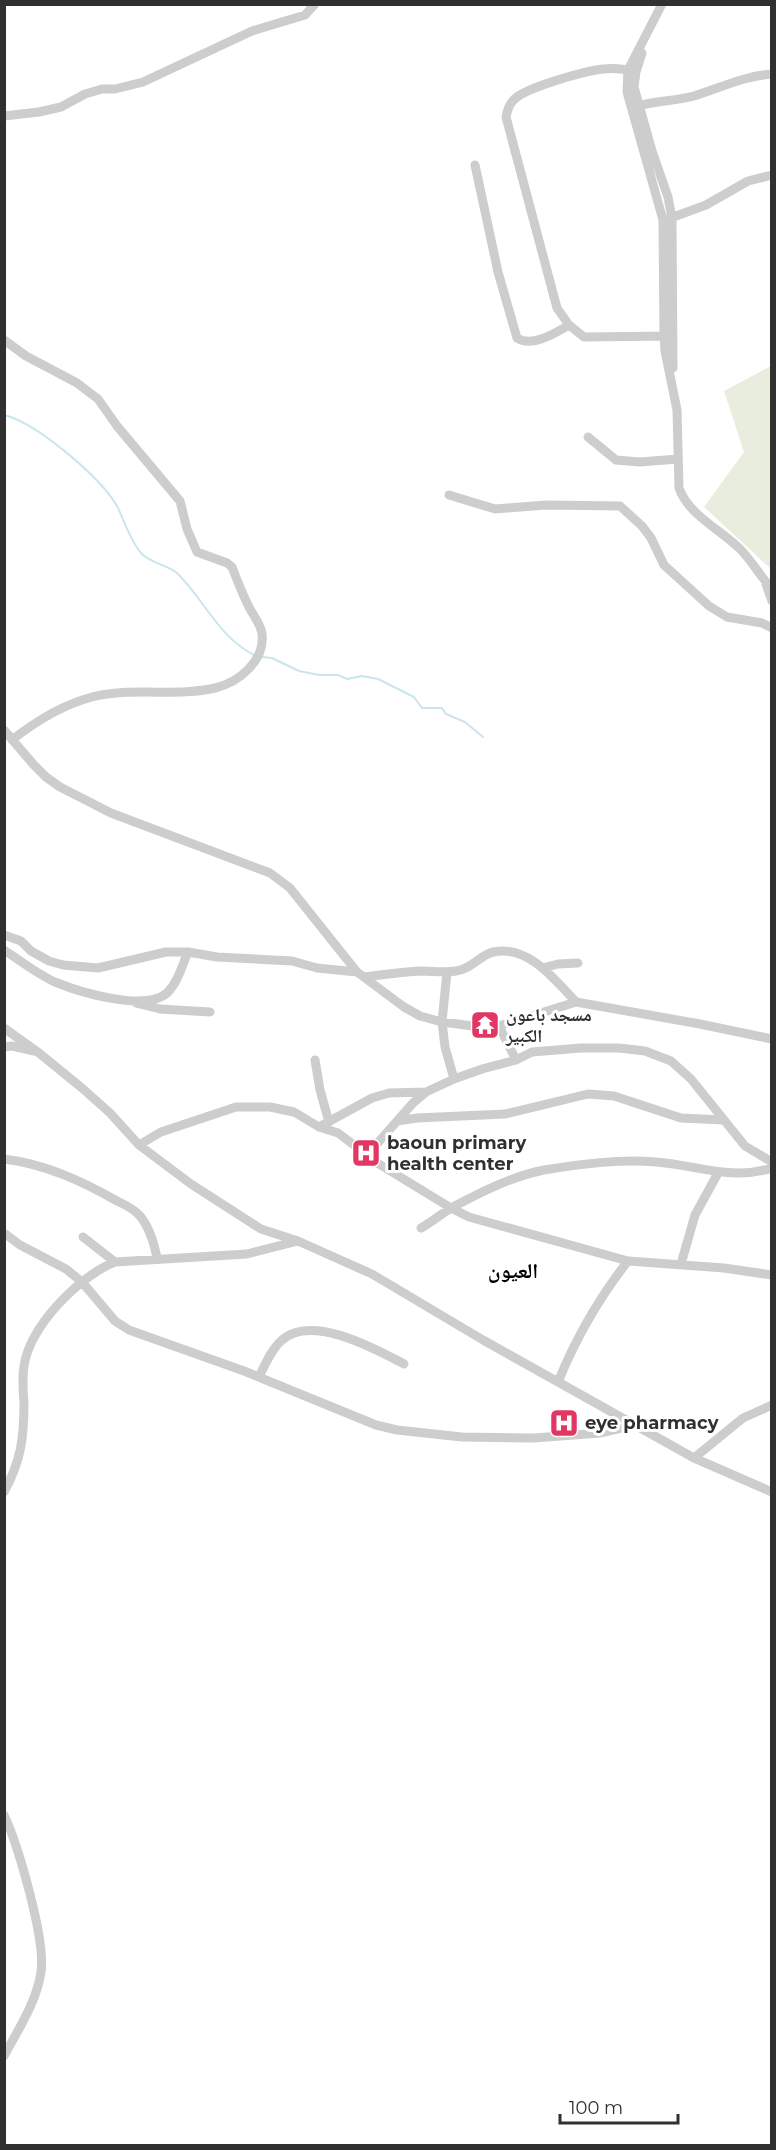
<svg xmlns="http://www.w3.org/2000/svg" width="776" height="2150" viewBox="0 0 776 2150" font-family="Montserrat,'Noto Naskh Arabic',sans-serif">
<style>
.green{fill:#e9edde}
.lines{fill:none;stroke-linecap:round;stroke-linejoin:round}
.stream{stroke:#cbe5ec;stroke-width:2}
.minor{stroke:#cdcdcd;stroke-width:9}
.labels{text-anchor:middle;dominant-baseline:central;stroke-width:6;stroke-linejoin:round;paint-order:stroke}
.poi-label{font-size:18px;font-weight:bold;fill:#303030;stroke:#fff;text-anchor:start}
.quarter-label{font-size:21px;font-weight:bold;fill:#000;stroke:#fff}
</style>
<rect width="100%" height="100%" fill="#fff"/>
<!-- green -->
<path class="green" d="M771,366V569L704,507L744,452L724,391Z"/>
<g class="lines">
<!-- stream -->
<path class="stream" d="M4,415C37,423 100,477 117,506C124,520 131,543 142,554C152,564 169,565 178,574C205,601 219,638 256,656
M262,657L272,658L299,671L319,675H338L347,679L362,676L378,679L414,697L422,708H442L446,714L465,722L483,737"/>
<!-- minor -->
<path class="minor" d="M662,4L628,70L627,92L663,220L664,336L665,351L677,410L679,488C689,516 722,530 742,551C753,563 761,577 772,589
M642,53L636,72L634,87L652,151L668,197L672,218L673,368
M636,72C626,69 613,68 603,69C585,71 532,86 517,97C510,102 508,108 506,117L557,308L569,325L584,337L672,336
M634,107C653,101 675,101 694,96C720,88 744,76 772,74
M4,116L39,112L61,107L85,94L102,89H115L143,82L252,31L305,15L315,4
M475,165L498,272L517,338C532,348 555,333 569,325
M668,219L706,205L748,181L772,175
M4,340L26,356L77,383L98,399L117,426L180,501L187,529L197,552L227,563L232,567C237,580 242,593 248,605C252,614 261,624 262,634C265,660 240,682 215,688C178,697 130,687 92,697C62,705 36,721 12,740
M588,437L616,460L640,462L678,459
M449,495L495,509L546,505L620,506L642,526L651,538L664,565L709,606L727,617L762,623L772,628
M766,584L772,601
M4,730L33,764L46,777L60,787L111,813L270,873L290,888L357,972L404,1007L420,1016L442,1022L473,1026H499
M4,935L21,941L31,951L49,961L63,965L98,968L166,952H188L217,957L292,961L317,968L357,972
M4,950C21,961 37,974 55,982C79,992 145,1012 167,993C178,982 182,966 188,952
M543,968L558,964L578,963
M447,972L442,1022L445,1047L454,1079
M364,977C383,975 401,972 419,971C432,971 444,973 456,971C472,969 480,955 493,952C528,944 555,980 576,1002
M136,1003L160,1009L210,1012
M4,1028L39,1053L82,1088L110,1113L139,1145L191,1184L261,1229L298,1241L372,1274L483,1340L694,1458L772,1492
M4,1047L12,1046L34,1051
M315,1060L320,1090L329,1122
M516,1060L499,1026L576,1002L700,1024L772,1039
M397,1121L417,1118L505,1114L588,1094L614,1096L681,1118L724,1120
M319,1127L372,1098L389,1093L426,1092L454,1079L482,1069L516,1060L532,1052L581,1048H619L645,1051L671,1061L691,1079L745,1146L772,1162
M139,1145L161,1132L236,1107H270L294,1112L319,1127L338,1133L379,1164L451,1208L469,1217L628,1261L724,1268L772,1275
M368,1154L413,1103L426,1092
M4,1159C45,1164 82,1181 117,1201C125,1205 133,1208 140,1216C150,1228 154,1243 157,1258
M421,1228C432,1222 442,1213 453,1207C481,1192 513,1176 544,1170C581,1164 619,1159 656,1162C696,1165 732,1181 772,1168
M4,1233L20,1245L66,1269L82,1282L115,1321L129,1330L244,1371L376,1425L397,1430L462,1437L534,1438L600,1433L634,1425
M83,1237L115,1262
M681,1264L695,1215L718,1173
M259,1377C265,1365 271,1350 281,1341C310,1313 374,1348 404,1364
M558,1382C576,1338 598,1299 628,1261
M694,1458L743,1418L772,1405
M4,1492C21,1461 24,1438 24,1403C23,1391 22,1378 24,1366C30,1326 79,1276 115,1262L247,1254L298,1241
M4,1815C18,1845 46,1940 41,1972C37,2001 18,2030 4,2056"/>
</g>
<!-- icons -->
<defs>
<g id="temple-square" transform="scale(1.5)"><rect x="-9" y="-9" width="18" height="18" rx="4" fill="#e23762" stroke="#fff"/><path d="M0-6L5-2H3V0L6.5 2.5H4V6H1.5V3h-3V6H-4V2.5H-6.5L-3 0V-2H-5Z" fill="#fff"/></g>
<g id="hospital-square" transform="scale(1.5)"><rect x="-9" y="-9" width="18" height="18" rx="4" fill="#e23762" stroke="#fff"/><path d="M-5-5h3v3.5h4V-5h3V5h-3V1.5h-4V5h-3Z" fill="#fff"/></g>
</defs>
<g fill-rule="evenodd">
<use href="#temple-square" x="485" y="1025"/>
<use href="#hospital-square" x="366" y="1153"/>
<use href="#hospital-square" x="564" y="1423"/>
</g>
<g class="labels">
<!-- poi labels -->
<g class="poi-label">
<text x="506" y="1015">مسجد باعون<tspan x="506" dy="21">الكبير</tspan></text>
<text x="387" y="1143">baoun primary<tspan x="387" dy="21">health center</tspan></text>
<text x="585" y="1423">eye pharmacy</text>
</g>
<!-- quarter labels -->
<g class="quarter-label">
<text x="513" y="1270">العيون</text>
</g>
</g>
<!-- border -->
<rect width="776" height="2150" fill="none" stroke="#303030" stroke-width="12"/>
<!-- scale -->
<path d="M560 2114v9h118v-9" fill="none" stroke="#303030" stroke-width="3"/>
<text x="569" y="2114" font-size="18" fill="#303030" stroke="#ffffff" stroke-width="4.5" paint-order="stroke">100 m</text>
</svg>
